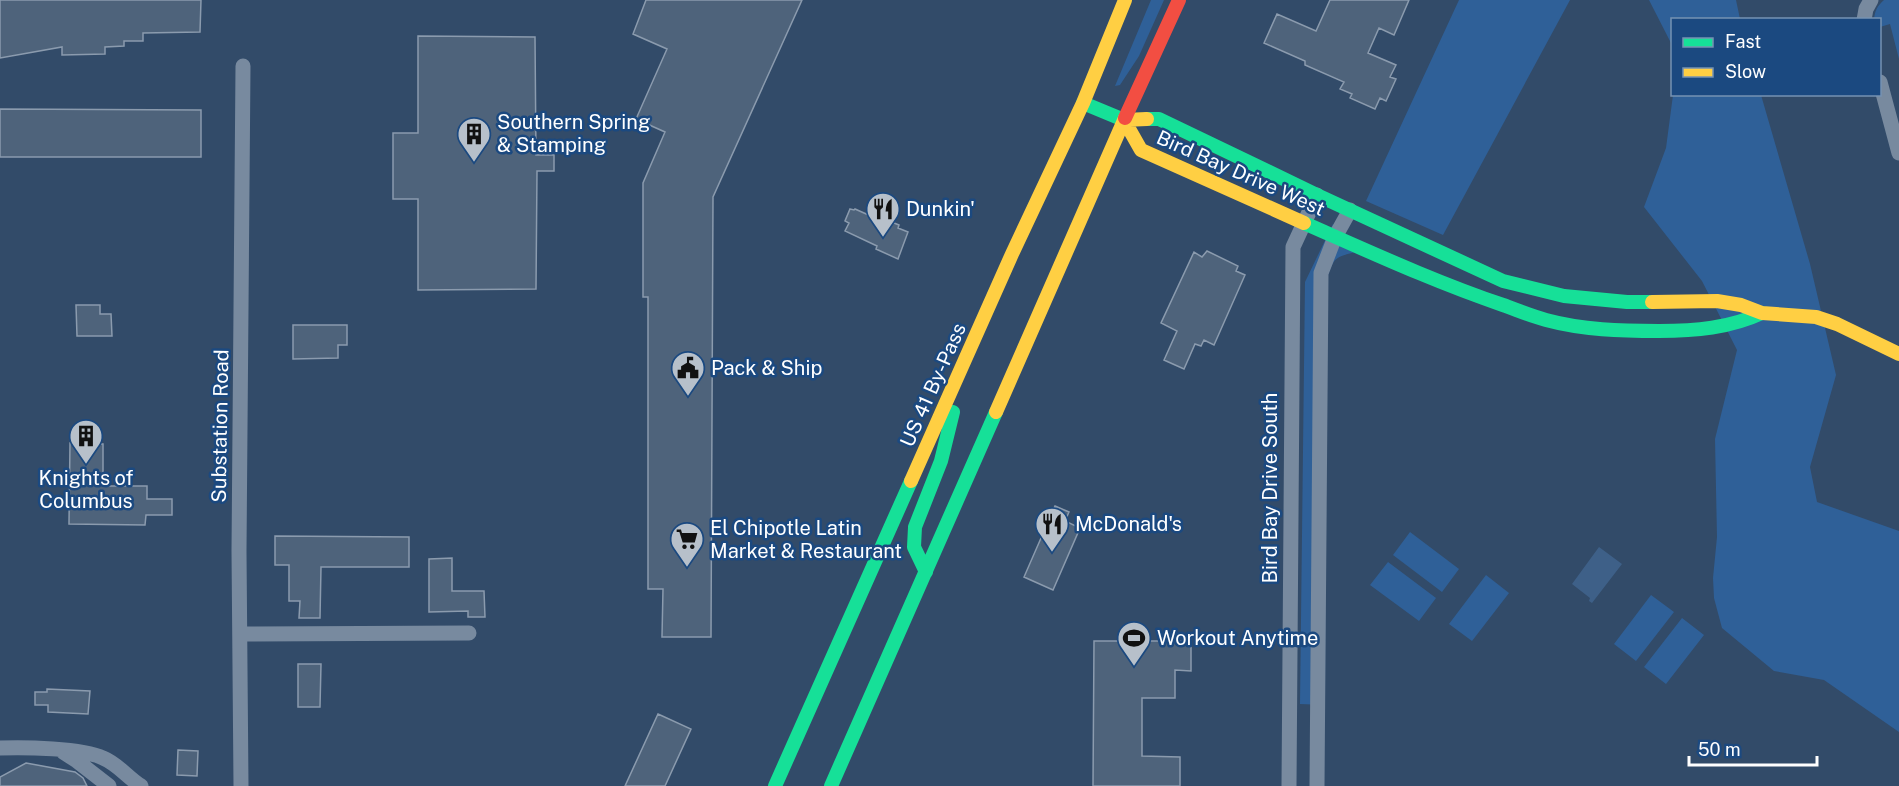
<svg xmlns="http://www.w3.org/2000/svg" width="1899" height="786" viewBox="0 0 1899 786" font-family="'Public Sans',sans-serif">
<style>
.green{fill:#2f6098}
.water{fill:#3e6088}
.building{fill:#4e637b;stroke:#8b9bae;stroke-width:1.5}
.lines{fill:none;stroke-linecap:round;stroke-linejoin:round}
.street{stroke:#788a9f;stroke-width:15}
.fast{stroke:#16e098;stroke-width:14}
.slow{stroke:#ffcf43;stroke-width:14}
.jam{stroke:#f24e42;stroke-width:14}
.labels{text-anchor:middle;dominant-baseline:central;stroke-width:5;stroke-linejoin:round;paint-order:stroke}
.poi-label{font-size:20px;fill:#fff;stroke:#1b4980;text-anchor:start}
.street-label{font-size:20px;fill:#fff;stroke:#1b4980}
</style>
<rect width="100%" height="100%" fill="#324b69"/>
<!-- green -->
<path class="green" d="M1151,0H1164L1139,56L1120,85L1115,86Z
M1459,0H1570L1443,235L1366,201Z
M1649,0H1736L1740,19L1672,20V45Z
M1884,0H1899V59L1890,24L1880,27V20L1874,19C1875,11 1877,6 1884,0Z
M1673,95H1761L1810,264L1836,375L1810,467L1817,502L1899,531V732L1824,680L1774,671L1722,628L1714,598L1713,578L1717,537L1715,439L1737,350L1702,281L1644,207L1666,148Z
M1333,224L1359,251C1333,258 1335,256 1326,281L1325,705L1300,704L1305,282Z
M1410,532L1459,569L1442,592L1393,555Z
M1388,562L1436,598L1419,621L1370,585Z
M1486,575L1509,593L1472,641L1449,624Z
M1651,595L1674,612L1636,661L1614,644Z
M1682,618L1704,635L1666,684L1644,667Z"/>
<!-- water -->
<path class="water" d="M1599,547L1622,564L1592,603L1589,601L1590,598L1572,584Z"/>
<!-- building -->
<path class="building" d="M0,0H201L200,32L143,33V41H124V46L105,47V54L62,55V47L0,58Z
M646,0H802L713,197L711,637H662L663,589H648V297H643V183L665,132L636,119L667,49L633,34Z
M1330,0H1409L1394,35L1379,28L1368,53L1396,65L1390,77L1396,79L1386,101L1380,98L1375,109L1350,98L1352,94L1340,89L1344,82L1305,65V61L1264,43L1277,14L1316,31Z
M418,36L535,37L536,155H554V171H537L536,289L418,290V199H393V133H418Z
M0,109L201,110V157H0Z
M850,209L854,210L855,209L882,221L884,219L899,225L898,228L908,232L898,259L876,249L877,246L845,231L849,223L845,221Z
M1207,251L1238,266L1236,271L1245,275L1214,345L1204,340L1201,346L1195,344L1184,369L1164,360L1177,331L1161,323L1194,252L1202,257Z
M76,305H100V314H111L112,336H77Z
M293,325H347V345H338V358L293,359Z
M70,443L103,444V486H147V499H172V515H146L145,525L69,524Z
M1055,506L1069,512L1065,521L1080,528L1053,590L1024,577Z
M275,536L409,537V567H321L320,618H299L300,601H289V565H275Z
M452,558V591H484L485,617H468V611L429,612V559Z
M1094,641H1191V671L1175,670V698H1142V756L1180,757V786H1093Z
M298,664H321L320,707H298Z
M47,689L90,691L88,714L48,712V705H35V692H47Z
M658,714L691,729L665,786H625Z
M178,750L198,751L197,776L177,775Z
M26,763L75,772L83,778L87,786H0V777Z"/>
<g class="lines">
<!-- street -->
<path class="street" d="M1864,20L1866,9L1871,0
M1880,82L1899,153
M240,634L469,633
M0,748C24,747 82,748 103,758C118,764 128,778 141,786
M63,752L77,761L109,786
M241,786L239,551L243,66
M1289,786L1293,247L1317,195
M1317,786L1321,273L1335,237L1350,210"/>
<!-- fast -->
<path class="fast" d="M1083,103L1124,120
M1147,119H1159L1317,195L1503,281L1564,296L1627,302H1652
M1304,223C1370,252 1435,282 1503,305C1517,310 1531,316 1546,320C1583,330 1621,331 1659,331C1695,331 1730,328 1762,313
M926,572L914,547L915,527L941,461L953,412
M775,786L911,481
M831,786L996,412"/>
<!-- slow -->
<path class="slow" d="M1147,119L1124,120L1141,150L1304,223
M1652,302L1717,301L1741,305L1762,313L1816,317L1837,324L1899,354
M996,412L1125,118
M911,481L1012,254L1083,103L1125,0"/>
<!-- jam -->
<path class="jam" d="M1125,118L1179,0"/>
</g>
<!-- icons -->
<defs>
<g id="building-pin" transform="scale(1.725)"><path d="M0 17L-7.5 6A9.5 9.5 0 1 1 7.5 6Z" fill="#b7c0ca" stroke="#1b4980"/><path d="M-4-6H4V6H1V3H-1V6H-4ZM-2.5-4.3h1.7v1.8h-1.7ZM.8-4.3h1.7v1.8H.8ZM-2.5-1h1.7V.8h-1.7ZM.8-1h1.7V.8H.8Z" fill="#111"/></g>
<g id="restaurant-pin" transform="scale(1.725)"><path d="M0 17L-7.5 6A9.5 9.5 0 1 1 7.5 6Z" fill="#b7c0ca" stroke="#1b4980"/><path d="M-5-6h1v4h1v-4h1v4h1v-4h1v5L-1.5 .5V6h-2V.5L-5-1ZM5-6V6H3V1.5H1.5Q1.5-4 5-6Z" fill="#111"/></g>
<g id="civic-pin" transform="scale(1.725)"><path d="M0 17L-7.5 6A9.5 9.5 0 1 1 7.5 6Z" fill="#b7c0ca" stroke="#1b4980"/><path d="M-.6-6.5H3V-4.5H.6V-3L4-1V1h2V6H-6V1h2V-1L-.6-3ZM-1.2 2.5V6h2.4V2.5Z" fill="#111"/></g>
<g id="supermarket-pin" transform="scale(1.725)"><path d="M0 17L-7.5 6A9.5 9.5 0 1 1 7.5 6Z" fill="#b7c0ca" stroke="#1b4980"/><path d="M-6-5.5h2.5l.6 2H6L4.5 2H-2.5L-4.4-4H-6ZM-1.5 3.2a1.3 1.3 0 1 0 .1 0ZM3 3.2a1.3 1.3 0 1 0 .1 0Z" fill="#111"/></g>
<g id="stadium-pin" transform="scale(1.725)"><path d="M0 17L-7.5 6A9.5 9.5 0 1 1 7.5 6Z" fill="#b7c0ca" stroke="#1b4980"/><path d="M0-5a6.5 5 0 1 0 0 10a6.5 5 0 1 0 0-10ZM-3.5-1.8h7v3.6h-7Z" fill="#111"/></g>
</defs>
<g fill-rule="evenodd">
<use href="#building-pin" x="474" y="134"/>
<use href="#restaurant-pin" x="883" y="209"/>
<use href="#civic-pin" x="688" y="368"/>
<use href="#building-pin" x="86" y="436"/>
<use href="#restaurant-pin" x="1052" y="524"/>
<use href="#supermarket-pin" x="687" y="539"/>
<use href="#stadium-pin" x="1134" y="638"/>
</g>
<g class="labels">
<!-- poi labels -->
<g class="poi-label">
<text x="497" y="122">Southern Spring<tspan x="497" dy="23">&amp; Stamping</tspan></text>
<text x="906" y="209">Dunkin'</text>
<text x="711" y="368">Pack &amp; Ship</text>
<text x="86" y="478" text-anchor="middle">Knights of<tspan x="86" dy="23">Columbus</tspan></text>
<text x="1075" y="524">McDonald's</text>
<text x="710" y="528">El Chipotle Latin<tspan x="710" dy="23">Market &amp; Restaurant</tspan></text>
<text x="1157" y="638">Workout Anytime</text>
</g>
<!-- street labels -->
<g class="street-label">
<text transform="translate(1241 173) rotate(24)">Bird Bay Drive West</text>
<text transform="translate(933 385) rotate(-66)">US 41 By-Pass</text>
<text transform="translate(220 426) rotate(-89)">Substation Road</text>
<text transform="translate(1270 488) rotate(-90)">Bird Bay Drive South</text>
</g>
</g>
<!-- legend -->
<rect x="1671" y="18" width="210" height="78" fill="#1b4980" stroke="#7692b3" stroke-width="1.5"/>
<rect x="1683" y="38" width="30" height="9" fill="#16e098" stroke="#7692b3" stroke-width="1.5"/>
<text x="1725" y="48" font-size="18" fill="#ffffff">Fast</text>
<rect x="1683" y="68" width="30" height="9" fill="#ffcf43" stroke="#7692b3" stroke-width="1.5"/>
<text x="1725" y="78" font-size="18" fill="#ffffff">Slow</text>
<!-- scale -->
<path d="M1689 756v9h128v-9" fill="none" stroke="#ffffff" stroke-width="3"/>
<text x="1698" y="756" font-size="18" fill="#ffffff" stroke="#1b4980" stroke-width="4.5" paint-order="stroke">50 m</text>
</svg>
